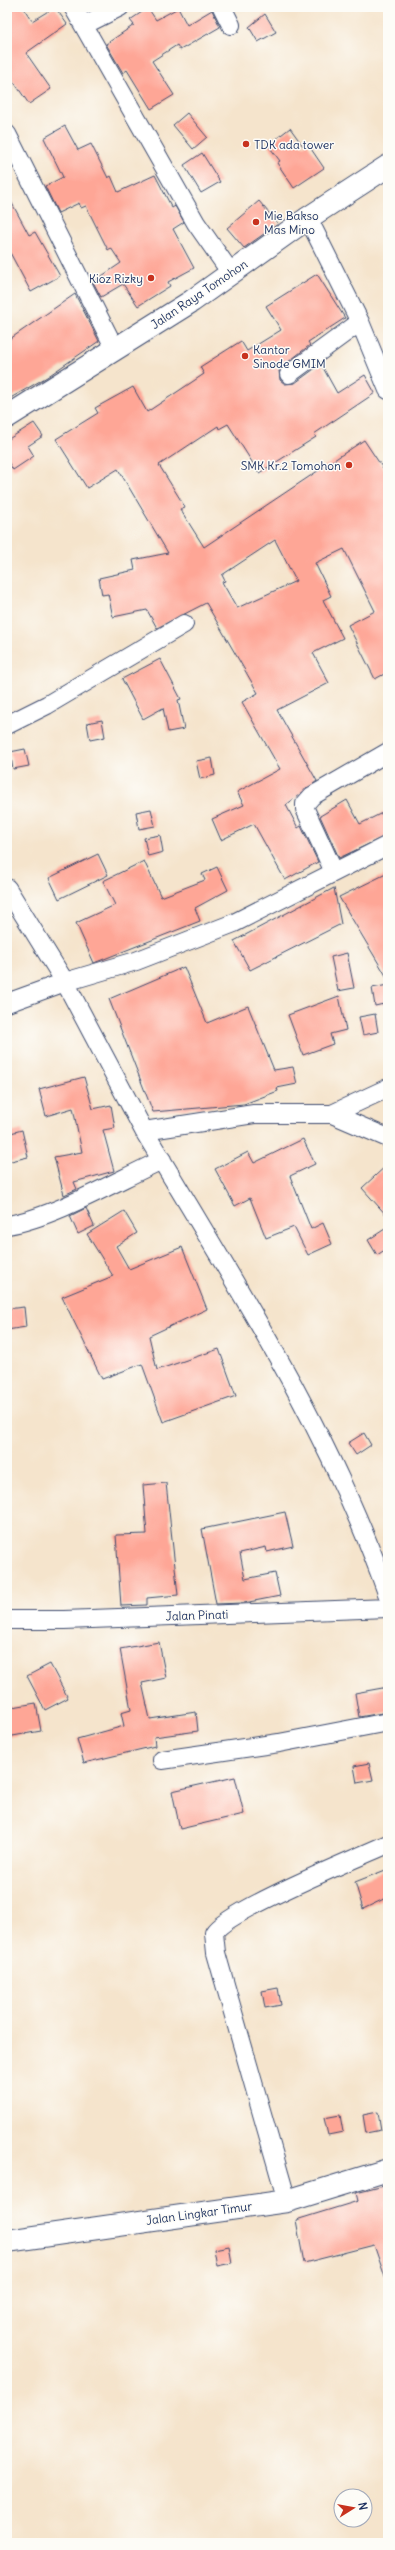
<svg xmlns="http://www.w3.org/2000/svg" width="395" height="2550" viewBox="0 0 395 2550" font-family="Delius,sans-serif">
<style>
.building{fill:#fea696;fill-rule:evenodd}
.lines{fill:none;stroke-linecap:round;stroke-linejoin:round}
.minor-casing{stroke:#3c4a6e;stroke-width:20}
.major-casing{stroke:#3c4a6e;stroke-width:24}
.highway-casing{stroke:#3c4a6e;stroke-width:24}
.minor{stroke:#fff;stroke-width:18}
.major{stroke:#fff;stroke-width:22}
.highway{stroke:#fff;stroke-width:22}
.poi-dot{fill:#c8321e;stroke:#fdfcf7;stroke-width:1.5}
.labels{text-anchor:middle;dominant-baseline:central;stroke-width:3;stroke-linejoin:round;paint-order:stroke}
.poi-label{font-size:12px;fill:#1b2f5e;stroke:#fdfcf7;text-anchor:start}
.street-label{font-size:12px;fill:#1b2f5e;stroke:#fdfcf7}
</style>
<rect width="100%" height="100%" fill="#fdfcf7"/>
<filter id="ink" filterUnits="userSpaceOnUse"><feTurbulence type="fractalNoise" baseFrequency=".025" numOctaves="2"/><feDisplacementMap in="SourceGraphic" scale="8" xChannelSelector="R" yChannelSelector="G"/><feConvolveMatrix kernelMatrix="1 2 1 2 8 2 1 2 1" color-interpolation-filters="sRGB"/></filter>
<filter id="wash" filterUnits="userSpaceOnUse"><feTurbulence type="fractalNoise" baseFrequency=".012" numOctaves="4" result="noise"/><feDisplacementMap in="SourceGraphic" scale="16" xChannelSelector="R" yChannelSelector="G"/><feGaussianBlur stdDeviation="0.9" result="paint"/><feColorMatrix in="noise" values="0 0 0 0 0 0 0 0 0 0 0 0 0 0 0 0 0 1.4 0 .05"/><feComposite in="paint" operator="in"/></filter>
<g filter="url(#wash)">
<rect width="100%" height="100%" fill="#f5e4cc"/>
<g id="blocks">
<!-- building -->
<path class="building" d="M14,7H23L32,21L55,7L67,24L26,53L51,89L29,104L7,72V11Z
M148,8L156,20L178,8L187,25L212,10L220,27L180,50L177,45L152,61L174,95L151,109L127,70L123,73L106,44L134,25L130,20Z
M265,14L276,32L258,42L249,27Z
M187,113L207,137L193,149L173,125Z
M65,126L78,150L91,144L108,178L111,176L118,192L155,175L172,208L175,206L184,222L173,229L194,268L168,282L170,286L138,306L123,284L101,297L93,282L121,263L111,248L108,250L86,206L81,208L79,203L58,213L45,186L63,177L44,138Z
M290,128L303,146L307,143L324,168L294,188L277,163L280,161L268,145Z
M202,153L220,182L201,193L184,165Z
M7,194L29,235L35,232L60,276L31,292L7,247Z
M259,201L278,224L244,248L227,228Z
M317,274L345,318L308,342L310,345L283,366L279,370L280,380L285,384L295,383L321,364L337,393L365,375L375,393L314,434L316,437L259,473L228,424L219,429L218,426L159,465L185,507L180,509L204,547L364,440L388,476V672L375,679L348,625L375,611L344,549L315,563L331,596L323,600L343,638L313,653L329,683L277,710L317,781L286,805L298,828L301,826L318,862L285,880L254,824L221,840L212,819L244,805L237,792L280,769L242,702L258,693L206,603L157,628L147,610L113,617L108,594L102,595L99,578L135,570L133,560L168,553L118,469L87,488L56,439L98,413L95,408L133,387L147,412L204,374L200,367L241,341L247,351L281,330L266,306ZM275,540L296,581L237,608L222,582L225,581L222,575Z
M75,294L99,341L47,377L7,400V341Z
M34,423L43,436L28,446L34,456L13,470L7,460V440Z
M160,659L181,699L178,700L184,729L168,732L163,708L143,719L122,679Z
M102,720L105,737L90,740L87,723Z
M25,749L29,766L13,769L10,752Z
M212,758L215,775L200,779L196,761Z
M347,800L360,824L388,810V835L339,858L320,816Z
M151,809L155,826L139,829L136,812Z
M160,835L163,852L148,856L144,838Z
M98,854L108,875L59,899L49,878Z
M144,861L161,897L205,880L202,874L217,867L228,890L195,908L200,921L94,963L76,923L115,905L103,881Z
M388,873V979L339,897Z
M334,888L341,924L250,970L234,941Z
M347,953L354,988L338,991L331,957Z
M184,967L207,1023L248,1006L274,1070L293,1067L297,1084L277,1088L278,1091L244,1104L153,1112L109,999Z
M388,985V1003L375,1006L372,988Z
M339,996L346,1030L330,1034L333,1044L303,1055L288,1015Z
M375,1014L378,1032L363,1035L359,1017Z
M84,1077L93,1109L111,1105L115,1128L103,1130L114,1171L74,1182L77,1189L64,1195L54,1157L82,1152L73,1108L46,1116L39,1089Z
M22,1130L28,1157L7,1162V1134Z
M303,1139L315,1164L290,1176L311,1229L323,1223L332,1244L308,1255L294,1227L266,1238L250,1198L235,1206L215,1169L248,1152L254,1163Z
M388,1164V1217L362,1188Z
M86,1208L94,1226L78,1234L70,1216Z
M124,1211L137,1233L116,1246L129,1269L182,1247L207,1309L149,1336L157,1370L219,1349L236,1396L163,1422L142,1364L102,1379L62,1297L113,1276L87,1234Z
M388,1227V1248L377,1255L368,1240Z
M24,1307L26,1327L7,1330V1309Z
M364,1433L371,1445L356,1455L348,1443Z
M166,1483L178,1595L147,1598V1605L121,1606L116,1535L147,1534L143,1485Z
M285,1512L293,1546L267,1552L266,1547L240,1553L245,1579L275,1573L280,1596L244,1603L216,1604L202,1529Z
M159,1642L166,1678L142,1683L150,1719L196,1712L198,1731L154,1737L155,1746L84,1763L77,1739L124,1726L121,1713L131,1710L120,1649Z
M50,1664L68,1698L45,1710L27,1676Z
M388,1687V1712L359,1717L355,1693Z
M36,1703L41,1731L7,1737V1708Z
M369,1763L373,1780L357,1783L354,1766Z
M235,1777L244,1814L180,1829L172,1791Z
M388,1869V1897L363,1909L355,1882Z
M278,1988L281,2005L265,2008L262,1991Z
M378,2112L381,2130L366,2133L363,2115Z
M340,2115L343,2132L328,2135L324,2118Z
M388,2185V2280H386L374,2245L304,2263L296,2220L358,2201L356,2193Z
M229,2246L232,2263L217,2266L214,2249Z"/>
</g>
</g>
<g filter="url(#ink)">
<use href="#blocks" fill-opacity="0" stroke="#3c4a6e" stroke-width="1"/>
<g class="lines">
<!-- minor casing -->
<g class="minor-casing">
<path id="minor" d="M73,7L196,223L231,273
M222,7L231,25
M84,25L120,7
M7,134L115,349
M308,218L360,322L388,390
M289,374L360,322
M7,725L47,705L184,624
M334,872L305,809V804L312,796L388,752
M7,888L65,982L144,1131L254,1114H332L388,1088
M7,1003L65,982L136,961L234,923L388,845
M332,1114L388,1138
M144,1131C234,1281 330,1430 388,1596
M7,1225C53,1218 118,1180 162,1160
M7,1620H64L388,1608
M162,1760L279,1743L388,1722
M287,2201L216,1953L214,1933C225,1912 359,1857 388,1844"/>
</g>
<!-- major casing -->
<g class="major-casing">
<path id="major" d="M7,2241L287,2201L388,2170"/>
</g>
<!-- highway casing -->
<g class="highway-casing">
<path id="highway" d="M7,417L192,301L308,218L388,166"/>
</g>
<!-- minor -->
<use href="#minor" class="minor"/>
<!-- major -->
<use href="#major" class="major"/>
<!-- highway -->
<use href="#highway" class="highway"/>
</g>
</g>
<!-- markers -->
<g class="poi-dot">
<circle cx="246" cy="144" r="4"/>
<circle cx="256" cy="222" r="4"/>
<circle cx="151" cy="278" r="4"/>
<circle cx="245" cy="356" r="4"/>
<circle cx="349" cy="465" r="4"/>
</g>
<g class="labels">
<!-- poi labels -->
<g class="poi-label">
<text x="254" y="144">TDK ada tower</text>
<text x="264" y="215">Mie Bakso<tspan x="264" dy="14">Mas Mino</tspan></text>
<text x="143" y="278" text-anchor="end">Kioz Rizky</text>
<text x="253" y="349">Kantor<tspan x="253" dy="14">Sinode GMIM</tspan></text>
<text x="341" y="465" text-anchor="end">SMK Kr.2 Tomohon</text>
</g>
<!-- street labels -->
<g class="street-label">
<text transform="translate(199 294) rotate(-34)">Jalan Raya Tomohon</text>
<text transform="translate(197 1615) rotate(-2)">Jalan Pinati</text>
<text transform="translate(199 2213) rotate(-8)">Jalan Lingkar Timur</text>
</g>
</g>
<!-- margin -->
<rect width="395" height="2550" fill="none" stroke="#fdfcf7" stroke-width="24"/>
<!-- north arrow -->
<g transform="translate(353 2508) rotate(79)"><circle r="19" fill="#fdfcf7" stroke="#a3aaba"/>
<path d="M0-3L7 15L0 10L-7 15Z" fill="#c8321e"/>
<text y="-6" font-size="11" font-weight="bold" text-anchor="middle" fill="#1b2f5e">N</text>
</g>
</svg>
